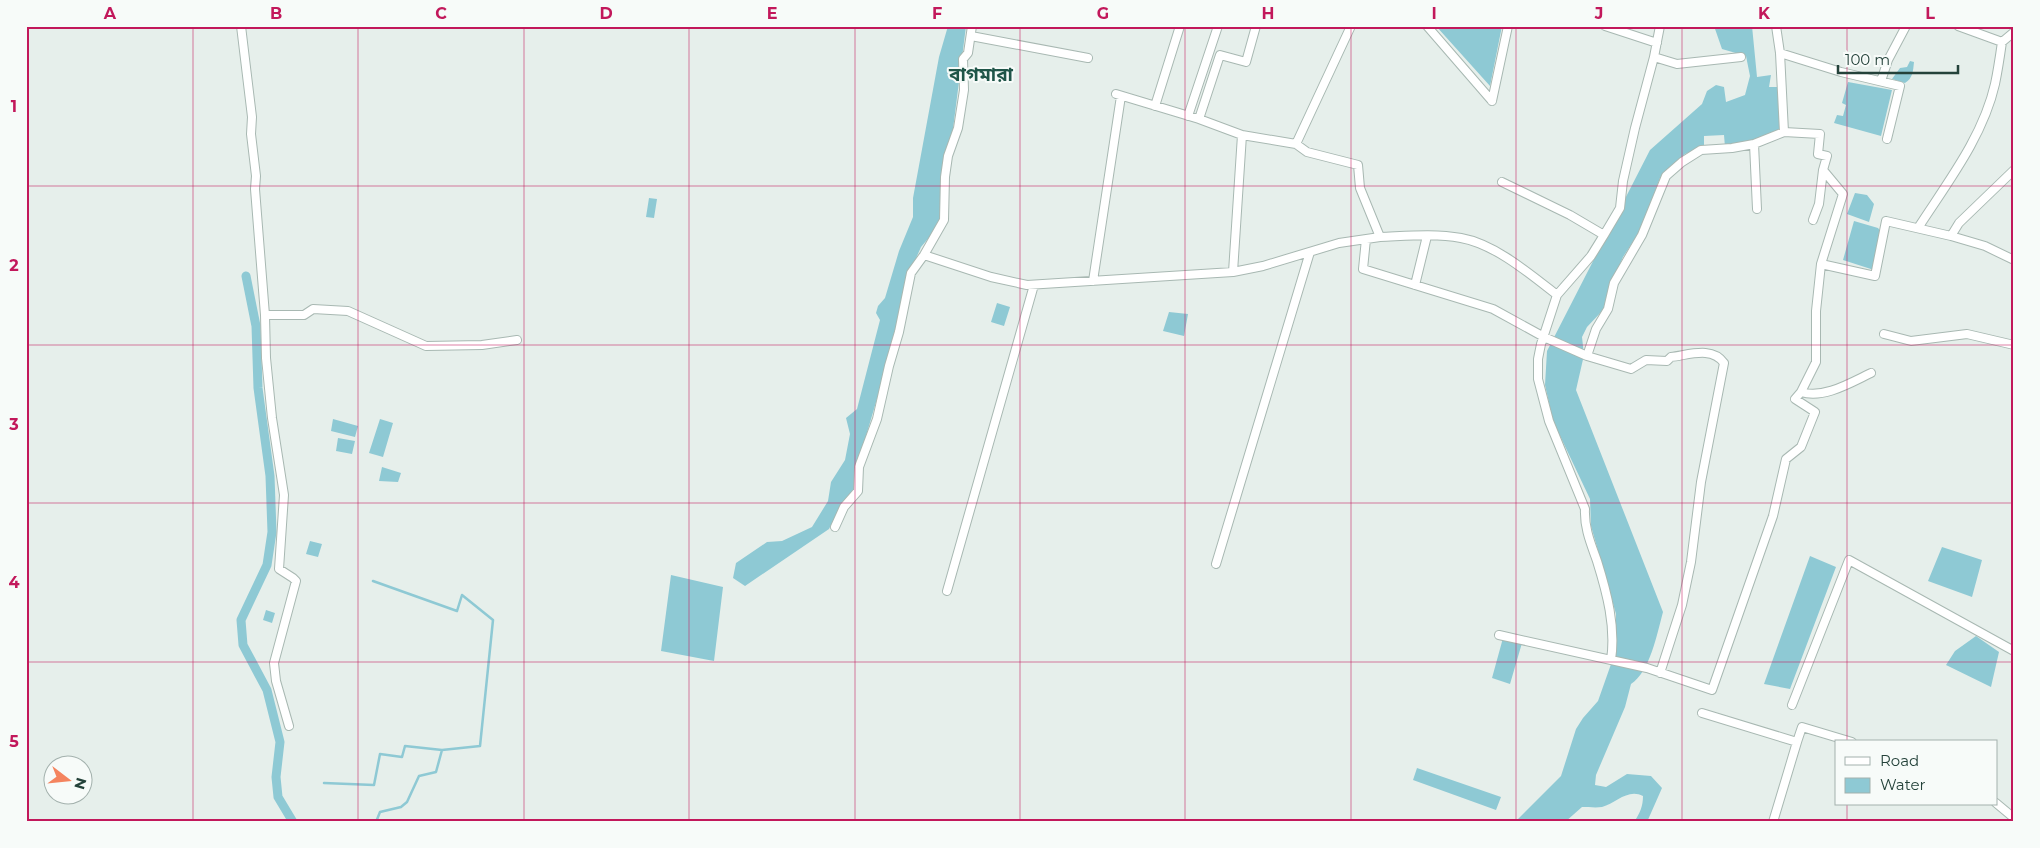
<svg xmlns="http://www.w3.org/2000/svg" width="2040" height="848" viewBox="0 0 2040 848" font-family="Montserrat,'Noto Sans Bengali',sans-serif">
<style>
.water{fill:#8ec9d4}
.lines{fill:none;stroke-linecap:round;stroke-linejoin:round}
.stream{stroke:#8ec9d4;stroke-width:2.5}
.canal{stroke:#8ec9d4;stroke-width:9}
.street-casing{stroke:#a8b8b2;stroke-width:10}
.street{stroke:#fff;stroke-width:8}
.grid{fill:none;stroke:#c2185b;stroke-width:1;stroke-opacity:0.55}
.labels{text-anchor:middle;dominant-baseline:central;stroke-width:4;stroke-linejoin:round;paint-order:stroke}
.district-label{font-size:19px;font-weight:bold;fill:#1f5548;stroke:#f7fbf9}
.neatline{fill:none;stroke:#c2185b;stroke-width:2}
.grid-label{font-size:16px;text-anchor:middle;font-weight:bold;fill:#c2185b}
</style>
<rect width="100%" height="100%" fill="#e6efeb"/>
<!-- water -->
<path class="water" d="M948,26H966L953,129L941,175L943,206L937,228L921,247L907,279L890,355L858,463L855,489L839,509L829,529L745,586L733,578L736,563L767,542L782,541L812,527L828,501L831,482L845,460L850,434L846,418L857,409L880,320L876,313L878,306L885,298L899,251L913,217V198L939,57Z
M1436,26H1502L1490,86Z
M1714,26H1752L1757,77L1771,75L1769,87H1778L1780,130L1754,140L1725,147L1724,135L1704,136V146L1685,154L1660,178L1640,231L1623,257L1606,298L1604,309L1587,327L1582,337L1584,355L1576,390L1663,612C1657,634 1650,672 1631,684L1625,707L1596,775L1595,785L1606,787L1627,774L1651,776L1662,788L1647,822H1634C1640,813 1643,806 1643,796C1628,788 1616,803 1602,807C1596,808 1588,807 1582,807L1565,822H1515L1561,776L1576,729L1583,718L1598,701L1616,650V614L1591,526L1590,499L1553,421L1545,385L1547,351L1650,150L1702,104L1707,91L1716,85L1724,87L1726,102L1745,95L1750,76L1746,56L1722,49Z
M1910,61L1914,62C1913,71 1913,78 1905,83L1892,79L1900,68L1907,67Z
M1848,82L1892,90L1881,136L1834,123L1837,115L1843,116L1846,105L1842,103Z
M1855,193L1867,195L1874,204L1869,222L1847,214Z
M649,198L657,199L654,218L646,217Z
M1854,221L1878,228L1881,232L1874,270L1843,260Z
M997,303L1010,307L1004,326L991,322Z
M1169,312L1188,314L1184,336L1163,331Z
M333,419L358,426L355,437L331,431Z
M380,419L393,423L383,457L369,453Z
M338,438L355,441L352,454L336,451Z
M382,467L401,473L398,482L379,481Z
M310,541L322,544L318,557L306,554Z
M1942,547L1982,560L1972,597L1928,581Z
M1810,556L1836,567L1790,689L1764,684Z
M671,575L723,587L714,661L661,651Z
M266,610L275,613L272,623L263,620Z
M1976,636L1999,652L1991,687L1946,665L1955,651Z
M1503,638L1522,643L1510,684L1492,678Z
M1417,768L1501,797L1496,810L1413,780Z"/>
<g class="lines">
<!-- stream -->
<path class="stream" d="M373,581L457,611L462,595L493,620L480,746L442,750
M324,783L374,785L380,754L402,757L405,746L442,750L436,772L419,776L407,802L401,807L380,812L376,822"/>
<!-- canal -->
<path class="canal" d="M246,276L256,326L258,388L270,476L272,532L267,565L241,620L243,645L267,690L280,742L276,777L278,797L293,822"/>
<!-- street casing -->
<g class="street-casing">
<path id="street" d="M241,26L252,117L251,134L256,176L255,189L265,315L266,358L272,418L284,495L279,569L293,578L296,581L274,663L276,681L289,726
M1427,26L1492,101
M1605,26L1657,43
M1660,26L1654,57L1677,64L1741,57
M1958,26L2002,42
M971,36L1088,58
M1780,53L1841,72L1900,86L1887,139
M1881,81L1888,60L1906,26
M1116,94L1199,119L1242,135L1296,144L1307,152L1358,165L1360,188L1380,237L1339,243L1263,266L1233,272
M1492,101L1508,26
M1155,106L1180,26
M1188,116L1218,26
M1199,119L1220,55L1246,62L1256,26
M1784,132L1820,134L1818,154L1827,156L1823,170L1843,194L1821,264L1875,276L1886,221L1951,236
M1296,144L1351,26
M1754,144L1757,209
M2014,170L1959,223L1951,236L1985,246L2014,260
M1502,182L1570,215L1604,235L1620,208L1623,181L1635,128L1654,57
M1813,220L1819,204L1823,170
M1918,228C1947,183 1983,137 1995,84C1998,70 2000,56 2002,42L2014,32
M1604,235L1591,256L1557,295L1541,344L1538,359V379L1549,421L1585,509C1584,528 1591,544 1597,561C1607,593 1616,627 1611,660
M1380,237C1406,236 1435,233 1461,238C1495,244 1530,274 1557,295
M1366,239L1363,269L1493,309L1544,337L1587,356L1631,369L1646,360L1667,361L1671,357C1689,355 1712,346 1724,363L1701,482L1691,562L1682,605L1660,673
M924,255L991,277L1027,285L1233,272L1242,135
M1821,264L1816,311V362L1801,392C1824,399 1850,383 1871,373
M1093,281L1121,96
M1415,285L1427,236
M265,315H304L313,309L348,311L426,346L482,345L517,340
M1884,334L1911,341L1967,334L2014,345
M1587,356L1596,329L1608,309L1614,283L1642,235L1666,176L1682,162L1701,150L1732,148L1754,144L1784,132L1780,53L1776,26
M835,527L844,507L858,491L859,467L877,419L889,366L899,332L911,273L924,255L944,220L945,177L948,156L958,128L964,90L963,59L968,53L972,26
M1216,564L1310,252
M947,591L1034,285
M1499,635L1647,668L1712,690L1773,516L1786,459L1801,447L1815,412L1795,399L1801,392
M1792,705L1849,560L2014,651
M1702,713L1797,742L1773,822
M1797,742L1802,727L1852,742
M1996,803L2014,818"/>
</g>
<!-- street -->
<use href="#street" class="street"/>
</g>
<!-- grid -->
<path class="grid" d="M193,26V822M358,26V822M524,26V822M689,26V822M855,26V822M1020,26V822M1185,26V822M1351,26V822M1516,26V822M1682,26V822M1847,26V742M26,186H2014M26,345H2014M26,503H2014M26,662H2014M1847,804V822"/>
<g class="labels">
<!-- district labels -->
<g class="district-label">
<text x="981" y="74">বাগমারা</text>
</g>
</g>
<!-- border -->
<rect width="2040" height="848" fill="none" stroke="#f7fbf9" stroke-width="55"/>
<!-- legend -->
<rect x="1835" y="740" width="162" height="65" fill="#f7fbf9" stroke="#a3b1ad"/>
<rect x="1845" y="757" width="25" height="8" fill="#ffffff" stroke="#a3b1ad"/>
<text x="1880" y="766" font-size="15" fill="#24423a">Road</text>
<rect x="1845" y="778" width="25" height="15" fill="#8ec9d4" stroke="#a3b1ad"/>
<text x="1880" y="790" font-size="15" fill="#24423a">Water</text>
<!-- north arrow -->
<g transform="translate(68 780) rotate(106)"><circle r="24" fill="#f7fbf9" stroke="#a3b1ad"/>
<path d="M0-4L9 19L0 12L-9 19Z" fill="#f4845f"/>
<text y="-8" font-size="14" font-weight="bold" text-anchor="middle" fill="#24423a">N</text>
</g>
<!-- scale -->
<path d="M1838 65v8h120v-8" fill="none" stroke="#24423a" stroke-width="2.5"/>
<text x="1845" y="65" font-size="15" fill="#24423a" stroke="#f7fbf9" stroke-width="4" paint-order="stroke">100 m</text>
<rect x="28" y="28" width="1984" height="792" class="neatline"/>
<g class="grid-label">
<text x="110" y="19">A</text>
<text x="276" y="19">B</text>
<text x="441" y="19">C</text>
<text x="606" y="19">D</text>
<text x="772" y="19">E</text>
<text x="937" y="19">F</text>
<text x="1103" y="19">G</text>
<text x="1268" y="19">H</text>
<text x="1434" y="19">I</text>
<text x="1599" y="19">J</text>
<text x="1764" y="19">K</text>
<text x="1930" y="19">L</text>
<text x="14" y="112">1</text>
<text x="14" y="271">2</text>
<text x="14" y="430">3</text>
<text x="14" y="588">4</text>
<text x="14" y="747">5</text>
</g>
</svg>
